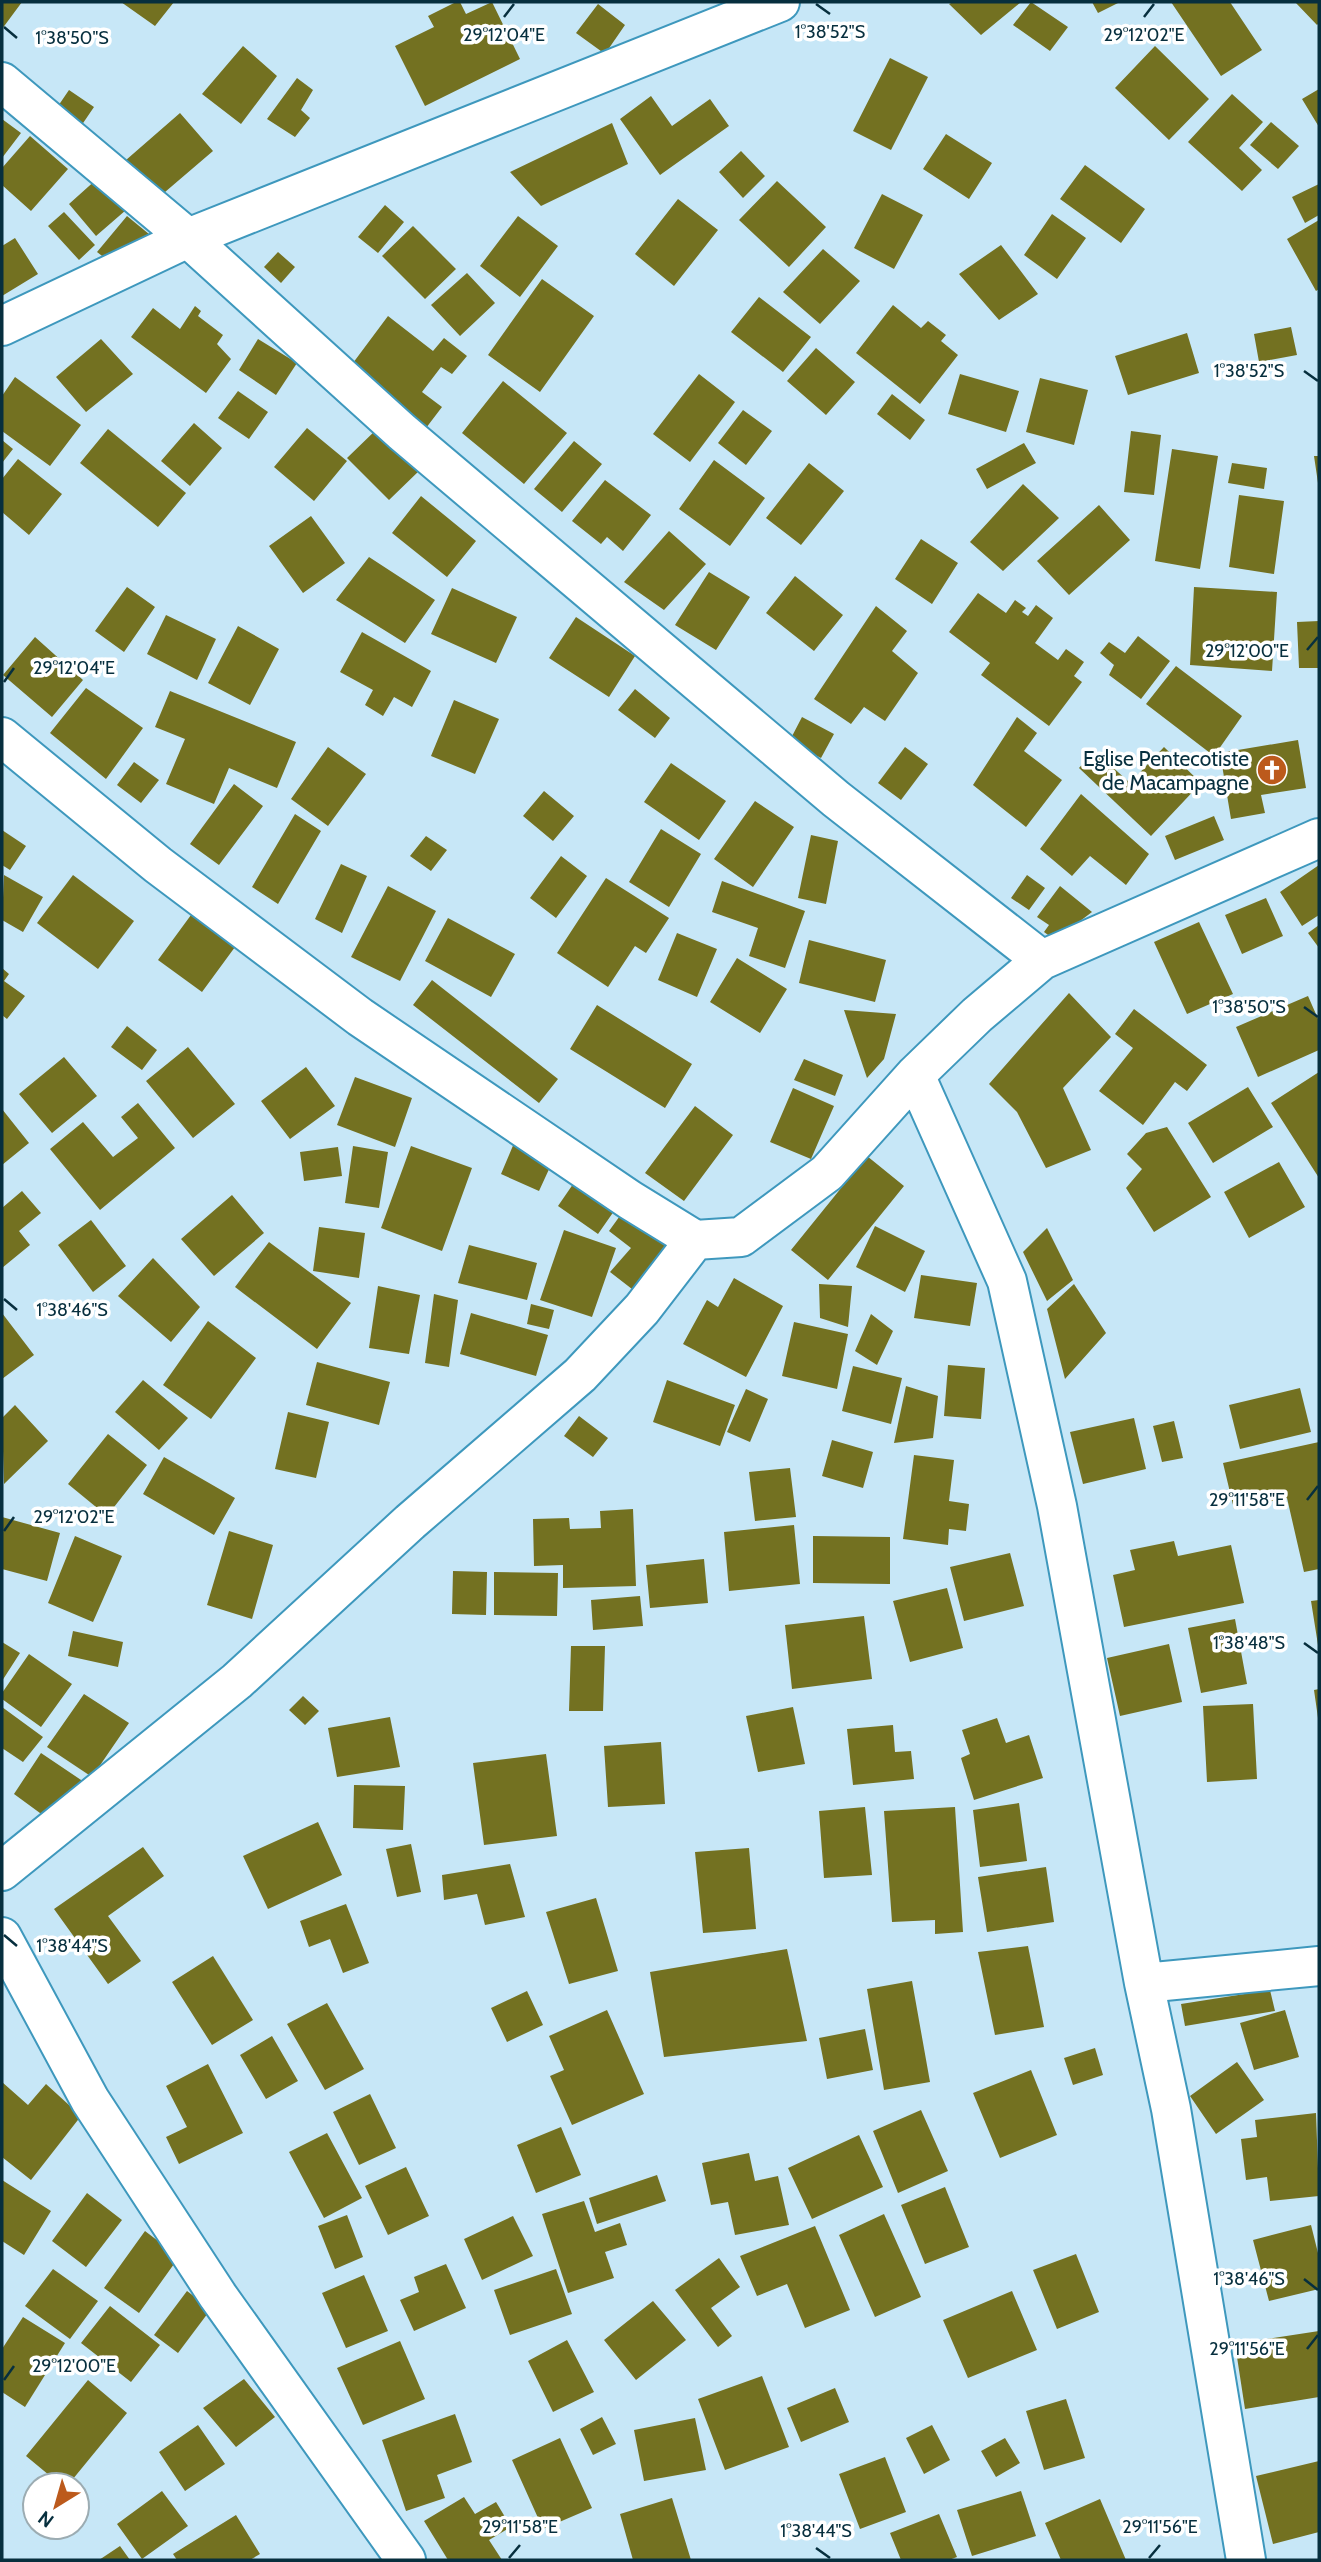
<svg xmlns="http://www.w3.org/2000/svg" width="1321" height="2562" viewBox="0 0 1321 2562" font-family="Cabin,sans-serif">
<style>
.building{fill:#737121}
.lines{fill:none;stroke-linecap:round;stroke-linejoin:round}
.minor-casing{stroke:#3e98bd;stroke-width:42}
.minor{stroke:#fff;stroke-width:38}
.ticks{fill:none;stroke:#072f3e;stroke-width:2.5}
.labels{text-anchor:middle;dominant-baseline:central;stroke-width:7;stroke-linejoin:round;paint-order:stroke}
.poi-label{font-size:21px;fill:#072f3e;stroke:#fff;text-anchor:end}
.ticks-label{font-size:18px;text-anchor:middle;fill:#072f3e;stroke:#fff;stroke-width:7;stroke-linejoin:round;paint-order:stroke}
</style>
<rect width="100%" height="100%" fill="#c7e7f7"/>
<!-- building -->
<path class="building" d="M2,2H22L2,29Z
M121,2H174L155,26Z
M456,2H460L466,14L492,2L520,59L425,106L395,46L434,27L428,16Z
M953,2H1021L981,35L949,4Z
M1031,2L1068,27L1050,51L1013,25Z
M1092,2H1120L1098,13Z
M1171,2H1230L1262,50L1221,76Z
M1295,2H1319V23L1317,25Z
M598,4L625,25L605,54L576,33Z
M243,46L277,76L241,124L202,94Z
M1155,46L1209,99L1169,140L1115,88Z
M890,58L928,77L891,150L853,131Z
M297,78L313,90L301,110L310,118L295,137L267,119Z
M1319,89V127L1302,99Z
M69,90L94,107L79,129L54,112Z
M1232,94L1263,122L1239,148L1262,170L1242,191L1188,142Z
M651,96L672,126L710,99L729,126L660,175L620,119Z
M180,113L213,151L151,204L118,167Z
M2,119L21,133L2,158Z
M1271,122L1299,146L1278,169L1250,145Z
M612,123L628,164L541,206L510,172Z
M946,134L992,163L969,199L923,169Z
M30,136L68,169L31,211L2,185V168Z
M741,151L765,176L743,198L719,172Z
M1085,165L1145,209L1121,243L1060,199Z
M98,178L126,210L96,236L69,204Z
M777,181L826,227L789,267L739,220Z
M1319,184V215L1305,223L1292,197Z
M882,194L923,215L894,269L854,248Z
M678,199L718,230L674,286L635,254Z
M385,205L404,222L378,253L358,237Z
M64,212L95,245L79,260L48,226Z
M1052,214L1086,238L1057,279L1024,255Z
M127,216L155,239L115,266L97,252Z
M518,216L558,246L520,297L480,266Z
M1319,220V289L1316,291L1287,239Z
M413,226L456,269L425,299L382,256Z
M15,238L38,274L2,296V246Z
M1001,245L1038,294L999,320L959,274Z
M823,249L860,281L820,324L783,292Z
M278,252L295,267L281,283L264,267Z
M467,273L495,303L460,336L431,305Z
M542,279L594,316L540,392L488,355Z
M759,297L811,337L783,372L731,332Z
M893,305L921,328L928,321L946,335L941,341L958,355L920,404L856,353Z
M195,306L201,311L198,316L223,335L217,344L231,359L206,393L131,337L153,308L180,329Z
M388,316L433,351L444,338L467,356L452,374L441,367L422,392L442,407L426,428L350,367Z
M1291,327L1297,355L1259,362L1254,334Z
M1187,333L1199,373L1128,395L1115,356Z
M101,339L133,374L86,412L56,377Z
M258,339L297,363L276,395L239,370Z
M816,348L855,382L826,415L787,381Z
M699,374L735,402L690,462L653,434Z
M960,374L1019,391L1006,432L948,414Z
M15,377L81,425L50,466L2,431V396Z
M1040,378L1088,390L1074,445L1026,432Z
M503,381L567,433L524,484L462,433Z
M238,391L268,412L249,439L218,418Z
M892,394L925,420L910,440L877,414Z
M743,410L772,431L746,465L718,443Z
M194,423L222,448L190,486L161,461Z
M379,427L421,469L389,500L347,458Z
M307,428L347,461L314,501L274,467Z
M108,429L186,493L158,527L80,463Z
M1131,431L1161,435L1154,495L1124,492Z
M2,440L13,449L2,463Z
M574,441L602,464L562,512L534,489Z
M1024,443L1036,463L987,489L976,469Z
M1172,449L1218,456L1200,569L1155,561Z
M1314,456H1319V482L1318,483Z
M18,459L62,494L29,535L2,512V479Z
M714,460L765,498L730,546L679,509Z
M809,463L844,491L801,545L766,518Z
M1232,463L1267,468L1264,489L1228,483Z
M605,480L651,515L623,551L607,537L601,544L572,521Z
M1023,484L1059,518L1003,571L970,542Z
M1239,495L1284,501L1274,574L1229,567Z
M421,496L476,541L447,577L392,533Z
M1099,505L1130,540L1069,595L1037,561Z
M311,516L345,563L303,593L269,546Z
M669,531L706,564L664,610L624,582Z
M921,539L958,563L932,604L895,579Z
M369,557L435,600L405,643L336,600Z
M709,572L750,597L716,650L675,625Z
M795,576L843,615L814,651L766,613Z
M127,587L155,607L124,652L95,631Z
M1194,587L1277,592L1272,671L1190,665Z
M452,588L517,617L496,663L431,634Z
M978,593L1006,613L1015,600L1026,608L1022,612L1028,616L1036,605L1053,618L1035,643L1058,660L1066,649L1084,662L1074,676L1082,682L1049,726L981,675L990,663L949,632Z
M876,606L907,631L892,651L918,673L885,721L864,707L851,724L814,699Z
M166,615L216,639L197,680L147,654Z
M576,617L635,656L609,697L549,658Z
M1319,621V668H1299L1297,622Z
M238,626L279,649L250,705L208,683Z
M362,632L431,671L412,707L394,697L383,716L365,705L373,690L340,672Z
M1138,636L1170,661L1141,699L1109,675L1114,665L1100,653L1109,642L1125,653Z
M35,637L83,680L52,717L3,675Z
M1176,666L1242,716L1214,756L1146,704Z
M86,688L143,728L106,779L50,733Z
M635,689L670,718L655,738L618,710Z
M170,691L296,742L277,788L229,768L214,804L166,784L185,739L155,727Z
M454,700L499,719L475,774L431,756Z
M802,717L834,734L821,758L789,742Z
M1017,717L1037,733L1024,751L1062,780L1026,827L973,785Z
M1298,740L1306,788L1261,795L1265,813L1231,819L1220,753Z
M328,747L366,774L328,826L291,799Z
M905,747L928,764L901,800L878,783Z
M1164,747L1201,783L1151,836L1079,768L1095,751L1130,783Z
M134,762L159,780L141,803L117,785Z
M671,763L726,801L699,840L644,802Z
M234,784L263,806L219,865L190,844Z
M544,791L574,816L553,841L523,816Z
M1081,794L1149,854L1126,885L1090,856L1072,876L1040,849Z
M755,801L794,827L753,887L714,859Z
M295,814L321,831L278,904L252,887Z
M1214,816L1224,840L1175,860L1165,836Z
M661,829L701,854L669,907L629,882Z
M2,830L26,846L10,870L2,865Z
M811,835L838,841L826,904L798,898Z
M426,836L447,850L431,871L410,856Z
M561,856L587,876L556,918L530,898Z
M341,864L367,876L342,933L315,919Z
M1319,865V915L1302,926L1280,892Z
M4,875L43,897L23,932L2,920Z
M73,875L134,921L98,969L37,923Z
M1027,875L1045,888L1029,910L1011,898Z
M606,878L669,918L646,953L635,946L608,987L557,953Z
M722,881L805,911L785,968L749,956L758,928L712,912Z
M388,886L436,911L400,981L351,957Z
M1060,886L1092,912L1055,940L1044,932L1049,925L1037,917Z
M1266,898L1283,936L1242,954L1225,915Z
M191,915L235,947L202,992L158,960Z
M448,918L515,954L491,997L425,961Z
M1199,922L1233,994L1187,1014L1154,942Z
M1319,925V948L1308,933Z
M677,933L717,949L697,997L658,980Z
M809,940L886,960L875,1002L799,983Z
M737,958L787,989L760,1033L710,1002Z
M2,968L9,974L4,981L25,996L7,1019L2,1015Z
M432,980L558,1079L539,1103L413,1005Z
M1069,993L1111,1037L1063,1088L1091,1150L1046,1168L1017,1112L989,1084Z
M1308,996L1319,1021V1050L1258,1077L1236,1027Z
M597,1005L692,1064L665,1108L570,1049Z
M1134,1009L1207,1065L1187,1091L1175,1082L1143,1125L1099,1091L1133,1048L1115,1034Z
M844,1010L896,1014L884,1059L867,1078Z
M127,1026L157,1050L142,1070L111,1047Z
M188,1047L235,1104L193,1138L146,1081Z
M64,1057L97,1096L52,1133L19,1094Z
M804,1059L843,1075L835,1096L794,1080Z
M306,1067L335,1106L290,1139L261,1101Z
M1319,1072V1178L1271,1103Z
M355,1077L412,1098L395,1147L337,1125Z
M1248,1087L1273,1127L1213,1163L1188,1123Z
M793,1088L834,1106L811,1159L770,1142Z
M138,1103L175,1148L100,1210L50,1149L83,1122L113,1157L138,1138L121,1117Z
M695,1106L733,1135L684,1201L645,1173Z
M2,1109L29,1143L2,1165Z
M1167,1127L1211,1197L1154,1232L1126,1188L1142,1169L1127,1154L1146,1133Z
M517,1136L556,1154L539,1191L501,1174Z
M353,1146L388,1152L379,1208L345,1203Z
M411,1146L472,1168L442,1251L381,1228Z
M338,1147L342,1176L304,1181L300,1152Z
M867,1156L904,1186L828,1280L791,1250Z
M1279,1162L1305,1207L1249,1238L1224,1192Z
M580,1174L619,1204L598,1234L558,1206Z
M22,1191L41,1213L19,1231L30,1245L2,1268V1208Z
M232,1195L264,1233L214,1276L181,1239Z
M622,1213L674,1252L641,1296L610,1272L631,1248L609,1231Z
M91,1220L126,1266L93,1292L58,1245Z
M875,1226L925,1251L905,1292L856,1267Z
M319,1227L365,1233L359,1278L313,1271Z
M1047,1228L1073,1280L1047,1301L1023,1252Z
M564,1230L616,1248L592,1317L540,1300Z
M269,1242L351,1303L317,1349L235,1287Z
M469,1245L537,1263L527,1300L458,1283Z
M153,1258L200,1307L171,1342L118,1296Z
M921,1275L977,1283L970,1326L914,1318Z
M734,1278L783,1306L746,1377L683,1344L707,1300L718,1307Z
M819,1284L852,1286L848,1327L820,1318Z
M1074,1284L1106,1333L1065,1379L1047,1309Z
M378,1286L420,1295L409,1354L369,1348Z
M434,1294L458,1300L449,1367L425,1363Z
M531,1304L554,1310L549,1329L527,1324Z
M2,1313L34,1355L2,1379Z
M471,1313L548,1335L536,1376L460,1354Z
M871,1314L893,1331L877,1365L855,1351Z
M208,1321L256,1358L211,1419L163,1385Z
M794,1322L848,1334L837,1389L782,1376Z
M317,1362L390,1382L379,1425L306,1405Z
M948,1365L985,1368L981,1419L944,1416Z
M853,1366L902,1378L891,1424L842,1411Z
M143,1380L188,1418L159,1450L115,1412Z
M667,1380L735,1405L720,1446L653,1422Z
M906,1386L938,1396L933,1438L894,1443Z
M1300,1388L1311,1432L1240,1449L1229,1405Z
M746,1389L768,1399L750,1442L727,1432Z
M15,1405L48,1441L4,1484L2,1418Z
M288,1412L329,1422L316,1478L275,1469Z
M579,1416L608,1438L593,1457L564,1436Z
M1134,1418L1146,1469L1083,1484L1070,1432Z
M1174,1421L1183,1458L1162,1462L1153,1426Z
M108,1434L147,1465L107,1516L68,1484Z
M832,1440L873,1452L863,1488L822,1476Z
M1319,1442V1569L1304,1572L1287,1498L1234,1509L1223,1463Z
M914,1455L954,1460L949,1501L969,1504L966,1531L949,1529L948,1545L903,1539Z
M164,1457L235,1498L214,1535L143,1494Z
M790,1468L796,1517L755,1521L749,1472Z
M633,1509L636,1586L563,1588V1565L534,1566L533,1519L569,1518L570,1529L601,1528L600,1511Z
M2,1517L60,1533L47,1581L2,1569Z
M794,1525L800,1584L729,1591L724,1532Z
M229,1531L273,1545L252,1619L207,1605Z
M75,1536L122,1556L93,1622L48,1603Z
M813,1536L890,1537V1584L813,1583Z
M1174,1541L1178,1556L1231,1545L1244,1603L1124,1627L1113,1575L1135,1570L1130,1550Z
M1010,1553L1024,1606L964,1621L950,1567Z
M704,1559L708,1603L650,1608L646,1565Z
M453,1571L487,1572L486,1615L452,1614Z
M494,1572L558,1573L557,1616L494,1615Z
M947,1588L963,1648L910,1662L893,1601Z
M640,1596L643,1626L593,1630L591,1600Z
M1319,1600V1645H1318L1311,1601Z
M864,1616L872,1679L792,1689L785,1625Z
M1235,1619L1247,1684L1201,1693L1188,1628Z
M73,1631L123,1642L118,1667L68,1656Z
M2,1642L20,1653L2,1681Z
M1169,1644L1182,1702L1120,1716L1107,1658Z
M571,1646H605L603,1711H569Z
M29,1654L72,1684L41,1727L2,1699V1693Z
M1319,1689V1718H1318L1314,1690Z
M84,1694L129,1723L92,1777L47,1747Z
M303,1696L319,1711L305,1725L289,1710Z
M1253,1704L1257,1779L1207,1782L1203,1706Z
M2,1707L43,1737L23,1762L2,1748Z
M793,1707L805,1764L758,1772L746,1716Z
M390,1717L400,1767L337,1777L328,1728Z
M997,1718L1006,1743L1029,1735L1043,1778L974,1800L961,1758L970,1754L962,1730Z
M893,1725L895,1752L911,1751L914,1779L853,1785L847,1729Z
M661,1742L665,1804L608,1807L604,1746Z
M41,1753L87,1784L55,1824L14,1794Z
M546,1754L557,1836L484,1845L473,1763Z
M354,1785L405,1786L403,1830L353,1828Z
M1019,1803L1027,1861L980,1867L973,1810Z
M865,1807L872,1875L824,1878L819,1811Z
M955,1807L963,1932L935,1934V1920L892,1922L884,1811Z
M318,1822L342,1875L268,1909L243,1856Z
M411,1844L421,1892L397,1897L386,1849Z
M143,1847L164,1876L108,1916L141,1961L108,1984L54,1909Z
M749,1848L756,1929L703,1933L695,1852Z
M510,1864L525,1917L485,1925L477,1894L444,1900L442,1875Z
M1046,1867L1054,1922L987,1932L978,1877Z
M596,1898L618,1971L569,1984L546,1912Z
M346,1904L369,1963L343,1973L330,1939L309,1947L300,1921Z
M1028,1946L1044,2027L995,2035L978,1952Z
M787,1949L807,2041L664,2057L650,1972Z
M213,1956L253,2020L212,2045L172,1982Z
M912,1981L930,2082L884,2090L867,1989Z
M1270,1990L1275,2011L1185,2026L1181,2004Z
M527,1991L543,2025L507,2042L491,2008Z
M327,2003L364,2069L325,2090L287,2024Z
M607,2010L644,2094L572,2125L550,2076L564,2070L549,2036Z
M1285,2010L1299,2057L1254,2070L1240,2023Z
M865,2029L873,2070L827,2079L819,2038Z
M272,2036L298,2081L266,2099L240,2055Z
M1095,2048L1103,2075L1073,2085L1064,2058Z
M1237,2062L1264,2100L1216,2134L1190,2096Z
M208,2064L243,2133L179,2164L166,2137L187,2127L166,2086Z
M1031,2070L1057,2135L1000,2158L973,2093Z
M2,2082L28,2105L46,2084L81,2116L31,2180L2,2157Z
M370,2094L396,2148L359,2165L333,2112Z
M921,2110L948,2171L898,2193L873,2131Z
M1316,2113L1319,2196L1270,2201L1267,2177L1246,2180L1241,2139L1257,2137L1255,2120Z
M561,2127L581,2175L536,2193L517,2145Z
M327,2133L362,2198L324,2218L289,2152Z
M859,2135L883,2187L812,2219L788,2168Z
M749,2153L755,2181L778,2176L789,2225L735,2235L728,2202L711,2205L702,2163Z
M406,2167L429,2216L388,2235L365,2186Z
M657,2175L666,2201L597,2224L589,2198Z
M2,2180L51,2211L24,2255L2,2241Z
M945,2187L969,2247L925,2264L901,2205Z
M87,2193L122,2220L86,2267L52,2241Z
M584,2201L595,2232L620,2223L627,2245L605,2252L614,2278L568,2293L542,2214Z
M884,2214L921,2297L875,2317L839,2235Z
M347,2215L363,2257L335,2269L318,2226Z
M513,2216L533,2256L482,2280L464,2239Z
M1311,2225L1319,2257V2289L1269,2301L1253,2240Z
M815,2226L850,2310L805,2328L787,2284L757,2296L740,2256Z
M145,2231L179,2257L139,2313L104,2288Z
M1076,2254L1099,2312L1057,2329L1033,2270Z
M719,2258L740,2287L711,2308L732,2336L718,2347L675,2290Z
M446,2264L466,2308L414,2331L400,2300L419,2292L414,2277Z
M53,2269L98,2301L70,2339L25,2306Z
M556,2269L572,2314L510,2335L494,2290Z
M364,2275L388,2331L346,2348L322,2293Z
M187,2291L211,2309L178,2353L154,2335Z
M1012,2291L1037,2350L968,2378L943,2320Z
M653,2301L686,2340L636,2380L604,2340Z
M110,2306L160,2345L131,2382L81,2343Z
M23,2317L65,2343L25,2407L2,2392V2349Z
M1319,2331V2397L1245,2409L1235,2344Z
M567,2340L594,2392L553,2412L528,2361Z
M400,2341L425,2399L363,2425L337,2368Z
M762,2376L789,2447L725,2470L698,2399Z
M244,2379L275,2417L236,2447L203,2408Z
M88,2380L127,2413L68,2485H61L26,2456Z
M835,2388L849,2422L801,2442L787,2408Z
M1066,2399L1085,2458L1044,2470L1026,2411Z
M455,2414L472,2462L437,2475L445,2498L406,2511L382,2440Z
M602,2417L616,2444L593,2455L580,2429Z
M695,2418L706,2470L644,2481L634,2430Z
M198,2425L225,2464L185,2491L159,2452Z
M932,2425L950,2460L924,2474L906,2438Z
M560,2438L592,2508L543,2529L512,2460Z
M1005,2438L1020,2463L996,2477L981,2451Z
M885,2457L906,2512L860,2529L839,2474Z
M1319,2461V2532L1273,2544L1256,2476Z
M162,2491L188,2526L142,2559L117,2524Z
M1021,2491L1036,2536L972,2556L957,2510Z
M464,2497L475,2514L496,2502L511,2527L489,2540L502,2560H448L424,2521Z
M672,2498L691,2560H633L620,2514Z
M1100,2499L1126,2560H1061L1045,2523Z
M939,2514L957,2557L949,2560H901L890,2533Z
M236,2515L260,2554L250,2560H177L173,2554Z
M120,2546L130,2560H99Z"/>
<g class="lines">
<!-- minor casing -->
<g class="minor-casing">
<path id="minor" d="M2,82L188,238L402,432L836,799L1042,960
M2,326L188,238L780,2
M2,737L158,865L360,1017L630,1200L695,1240
M915,1075L1007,1281L1057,1506L1144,1983L1171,2109L1246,2560
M2,1871L237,1681L410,1522L580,1375L642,1309L695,1240L741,1237L827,1173L915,1075L977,1015L1042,960L1319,838
M2,1937L90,2100L218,2296L406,2560
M1144,1983L1319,1966"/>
</g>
<!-- minor -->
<use href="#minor" class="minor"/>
</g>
<!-- ticks -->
<path class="ticks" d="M816,4L830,14M504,17L514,4M1144,17L1154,4M4,27L17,38M1304,371L1318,381M1307,650L1318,637M4,682L14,668M1304,1007L1318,1017M4,1299L17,1310M1307,1500L1318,1486M4,1531L14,1517M1304,1643L1318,1653M4,1935L17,1946M1304,2279L1318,2290M1307,2349L1318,2335M4,2380L14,2366M816,2548L830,2558M509,2558L520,2545M1149,2558L1160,2545"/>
<!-- icons -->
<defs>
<g id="church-disc" transform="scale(1.575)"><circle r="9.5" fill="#bc5a1c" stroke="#fff"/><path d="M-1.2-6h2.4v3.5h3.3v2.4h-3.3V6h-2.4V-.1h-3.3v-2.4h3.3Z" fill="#fff"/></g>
</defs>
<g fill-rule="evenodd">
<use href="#church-disc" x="1272" y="770"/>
</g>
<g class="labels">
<!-- poi labels -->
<g class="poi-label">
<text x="1249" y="758">Eglise Pentecotiste<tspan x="1249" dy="24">de Macampagne</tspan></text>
</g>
</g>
<g class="ticks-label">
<text x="830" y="38">1°38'52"S</text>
<text x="504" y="41">29°12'04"E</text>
<text x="1144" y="41">29°12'02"E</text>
<text x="72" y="44">1°38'50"S</text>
<text x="1249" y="377">1°38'52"S</text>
<text x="1247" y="657">29°12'00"E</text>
<text x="74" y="674">29°12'04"E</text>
<text x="1249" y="1013">1°38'50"S</text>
<text x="72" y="1316">1°38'46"S</text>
<text x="1247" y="1506">29°11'58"E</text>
<text x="74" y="1523">29°12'02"E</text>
<text x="1249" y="1649">1°38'48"S</text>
<text x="72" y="1952">1°38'44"S</text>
<text x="1249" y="2285">1°38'46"S</text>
<text x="1247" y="2355">29°11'56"E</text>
<text x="74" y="2372">29°12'00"E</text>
<text x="520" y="2533">29°11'58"E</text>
<text x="1160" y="2533">29°11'56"E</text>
<text x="816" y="2537">1°38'44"S</text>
</g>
<!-- border -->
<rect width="1321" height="2562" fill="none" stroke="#072f3e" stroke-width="7"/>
<!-- north arrow -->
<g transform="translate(56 2506) rotate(217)"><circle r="33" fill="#ffffff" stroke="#9cacb2" stroke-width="2"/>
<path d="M0-5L12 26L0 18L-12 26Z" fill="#bc5a1c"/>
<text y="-10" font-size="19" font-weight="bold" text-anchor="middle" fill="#072f3e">N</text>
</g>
</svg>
